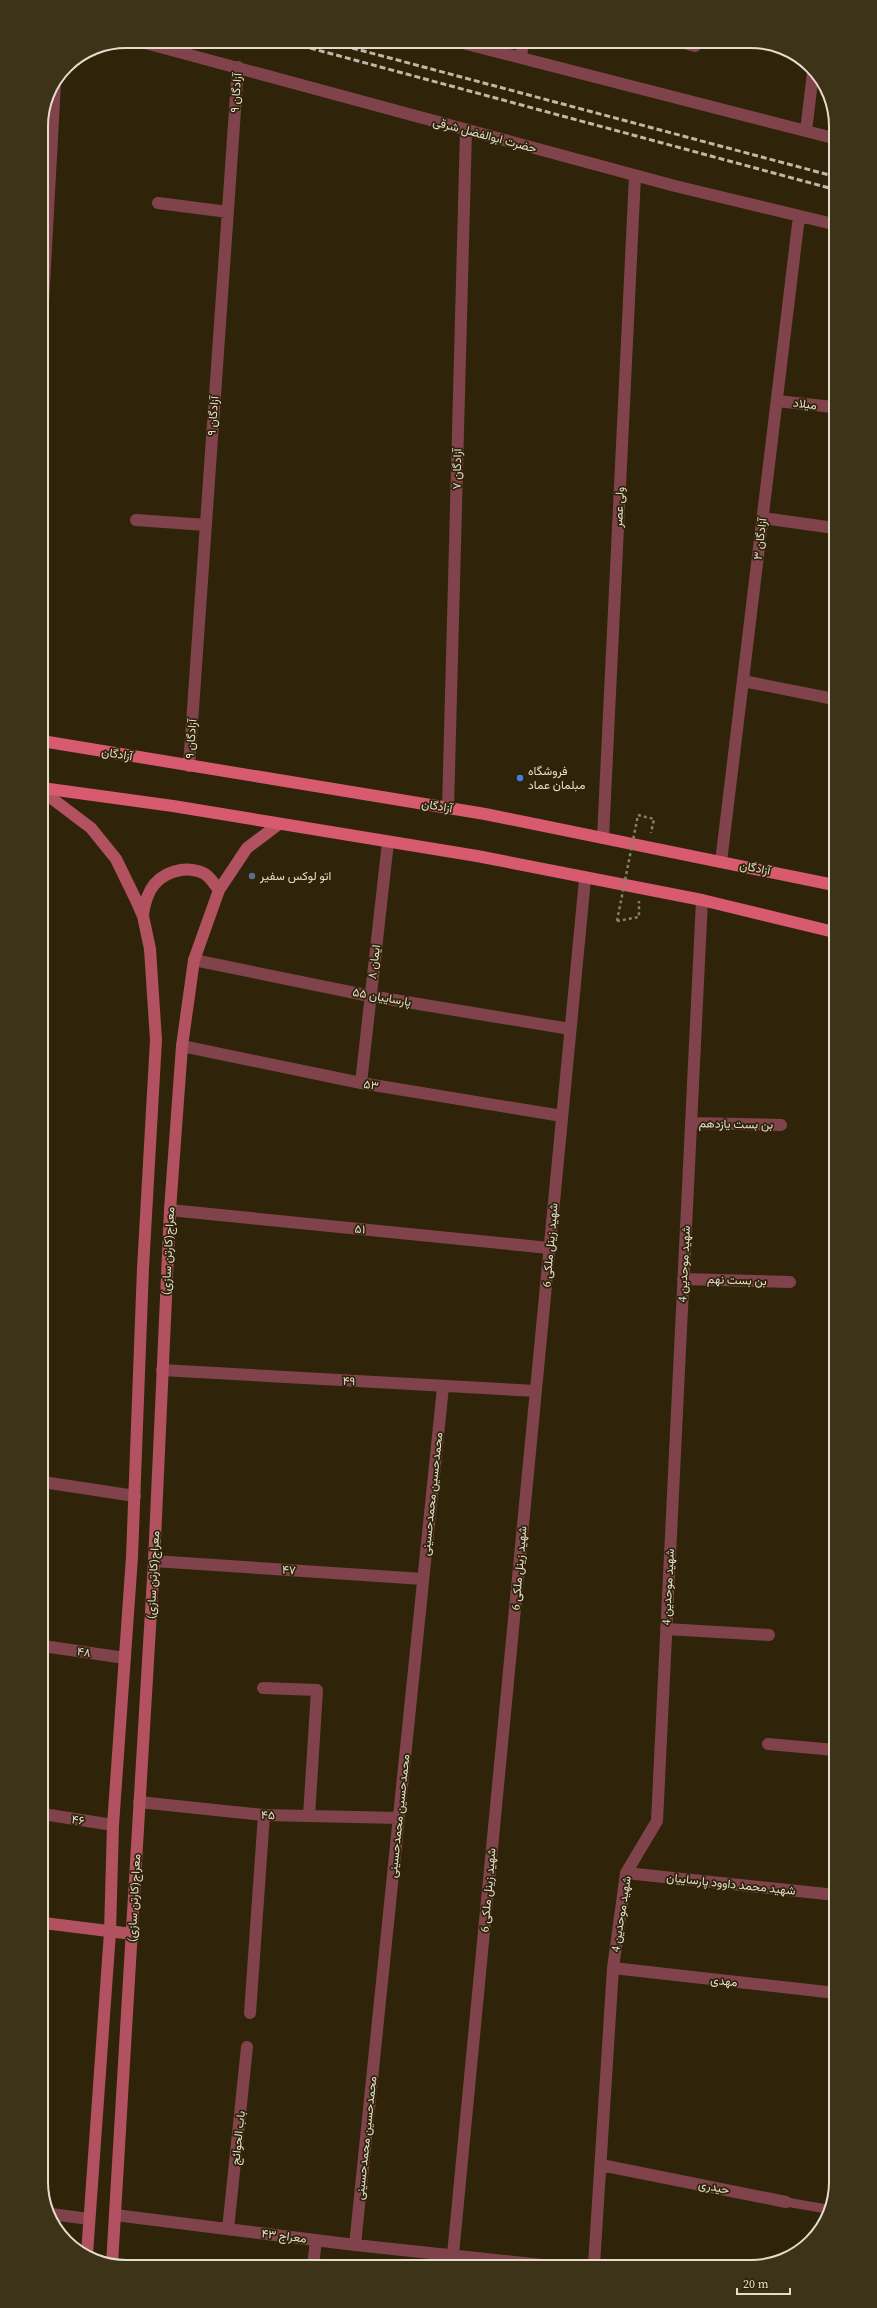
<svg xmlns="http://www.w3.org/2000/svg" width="877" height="2308" viewBox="0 0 877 2308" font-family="'Source Serif 4',Vazirmatn,serif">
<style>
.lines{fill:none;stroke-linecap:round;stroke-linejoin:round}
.path{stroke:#887f6a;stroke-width:2.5;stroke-dasharray:3 3;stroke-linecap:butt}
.lane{stroke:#80434b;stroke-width:9}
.street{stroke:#80434b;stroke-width:12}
.secondary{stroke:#b2515f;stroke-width:12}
.primary{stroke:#d85a6f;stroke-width:12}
.rail{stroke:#c0b8a7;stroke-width:3;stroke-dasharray:6 3;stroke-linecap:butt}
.path-bridge{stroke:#887f6a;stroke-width:2.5;stroke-dasharray:3 3;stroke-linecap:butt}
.shop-dot{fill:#3f7fe0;stroke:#2f2409;stroke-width:1.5}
.service-dot{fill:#5c6f8a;stroke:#2f2409;stroke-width:1.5}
.labels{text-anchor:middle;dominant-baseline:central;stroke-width:3.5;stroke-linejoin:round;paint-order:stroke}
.street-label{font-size:12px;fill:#e4ddce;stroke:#2f2409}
.poi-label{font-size:12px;fill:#e4ddce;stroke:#2f2409;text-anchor:start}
.rim{fill:none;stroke:#e4ddce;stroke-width:2}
</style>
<rect width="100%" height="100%" fill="#2f2409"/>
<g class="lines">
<!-- path -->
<path class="path" d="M638,815L654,819L651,833
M617,921L639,917V901"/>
<!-- lane -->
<path class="lane" d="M786,2202L827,2209"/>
<!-- street -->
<path class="street" d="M138,41L675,186L833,224
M455,41L833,138
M677,41L695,46
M521,58L523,41
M806,131L813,73
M158,203L228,212
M41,339L55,83
M777,401L833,407
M763,518L834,528
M136,520L206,525
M743,681L834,699
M189,766L238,67
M448,808L466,130
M603,838L635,176
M721,862L799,216
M194,960L370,996L570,1029
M182,1046L361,1083L562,1116
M361,1083L388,842
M691,1123L781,1125
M170,1210L549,1248
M683,1279L790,1282
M162,1370L536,1391
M43,1482L135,1496
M154,1561L423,1579
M666,1629L769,1635
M43,1646L125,1658
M263,1688L317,1690L309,1816
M768,1744L835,1750
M139,1802L264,1815L399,1818
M43,1814L113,1825
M626,1873L836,1895
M613,1968L836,1993
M250,2013L264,1815
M601,2165L786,2202
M51,2214L89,2219
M115,2215L355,2245L542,2265
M228,2229L247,2047
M355,2245L443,1387
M452,2265L585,879
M594,2265L613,1968L626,1873L657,1821L702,900
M313,2266L316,2240"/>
<!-- secondary -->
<path class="secondary" d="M42,791L91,828L116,859L136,900L143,916L150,949L156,1040L143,1268L132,1557L113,1825L110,1932L87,2254
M143,915C146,891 156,874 181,870C188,869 199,870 205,874C210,877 215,885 219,890
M44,1923L132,1934
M112,2264L154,1561L170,1210L182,1046L194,960L219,890L247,848L279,824"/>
<!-- primary -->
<path class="primary" d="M42,741L485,814L834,885
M42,788L173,806L477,856L702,900L834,932"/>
<!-- rail -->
<path class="rail" d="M284,41L833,189
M326,41L833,176"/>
<!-- path-bridge -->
<path class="path-bridge" d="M617,921L638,815"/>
</g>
<!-- markers -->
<circle class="shop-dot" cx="520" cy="778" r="4"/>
<circle class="service-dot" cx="252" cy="876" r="4"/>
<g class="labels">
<!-- street labels -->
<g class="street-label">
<text transform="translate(236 93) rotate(-86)">۹ آزادگان</text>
<text transform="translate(485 135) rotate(15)">حضرت ابوالفضل شرقی</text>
<text transform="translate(805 404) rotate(7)">میلاد</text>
<text transform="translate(213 416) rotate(-86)">۹ آزادگان</text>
<text transform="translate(457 469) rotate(-89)">۷ آزادگان</text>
<text transform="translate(619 507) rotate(-87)">ولی عصر</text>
<text transform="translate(760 539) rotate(-83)">۳ آزادگان</text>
<text transform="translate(191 739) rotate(-86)">۹ آزادگان</text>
<text transform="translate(117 754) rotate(9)">آزادگان</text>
<text transform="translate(437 806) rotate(9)">آزادگان</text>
<text transform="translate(755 868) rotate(11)">آزادگان</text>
<text transform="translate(374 962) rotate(-83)">۸ ایمان</text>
<text transform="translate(382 997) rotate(10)">پارساییان ۵۵</text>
<text transform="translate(371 1085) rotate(10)">۵۳</text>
<text transform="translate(736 1124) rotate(1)">بن بست یازدهم</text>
<text transform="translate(360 1229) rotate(6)">۵۱</text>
<text transform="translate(550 1245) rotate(-85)">6 شهید زینل ملکی</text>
<text transform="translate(168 1251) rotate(-87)">معراج(کارتن سازی)</text>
<text transform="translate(684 1264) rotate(-87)">4 شهید موحدین</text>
<text transform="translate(737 1280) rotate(2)">بن بست نهم</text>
<text transform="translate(349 1381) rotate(3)">۴۹</text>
<text transform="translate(432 1494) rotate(-84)">محمدحسین محمدحسینی</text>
<text transform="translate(519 1568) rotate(-85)">6 شهید زینل ملکی</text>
<text transform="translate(289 1570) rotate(4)">۴۷</text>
<text transform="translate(153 1575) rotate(-87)">معراج(کارتن سازی)</text>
<text transform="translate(668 1587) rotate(-87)">4 شهید موحدین</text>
<text transform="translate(84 1652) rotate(8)">۴۸</text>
<text transform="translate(268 1815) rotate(3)">۴۵</text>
<text transform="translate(399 1816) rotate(-84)">محمدحسین محمدحسینی</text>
<text transform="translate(78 1820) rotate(9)">۴۶</text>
<text transform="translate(731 1884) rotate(6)">شهید محمد داوود پارساییان</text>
<text transform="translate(488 1890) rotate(-85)">6 شهید زینل ملکی</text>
<text transform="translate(134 1898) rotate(-87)">معراج(کارتن سازی)</text>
<text transform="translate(621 1914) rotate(-81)">4 شهید موحدین</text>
<text transform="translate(724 1981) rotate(6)">مهدی</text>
<text transform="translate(238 2138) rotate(-84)">باب الحوائج</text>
<text transform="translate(366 2138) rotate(-84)">محمدحسین محمدحسینی</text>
<text transform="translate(714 2187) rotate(11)">حیدری</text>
<text transform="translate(284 2236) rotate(7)">معراج ۴۳</text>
</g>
<!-- poi labels -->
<g class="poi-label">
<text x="528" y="771">فروشگاه<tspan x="528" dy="14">مبلمان عماد</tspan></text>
<text x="260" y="876">اتو لوکس سفیر</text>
</g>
</g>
<!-- crop -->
<path d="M0 0H877V2308H0ZM126 48H751A78 78 0 0 1 829 126V2182A78 78 0 0 1 751 2260H126A78 78 0 0 1 48 2182V126A78 78 0 0 1 126 48Z" fill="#3d3319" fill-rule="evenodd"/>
<path class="rim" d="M126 48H751A78 78 0 0 1 829 126V2182A78 78 0 0 1 751 2260H126A78 78 0 0 1 48 2182V126A78 78 0 0 1 126 48Z"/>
<!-- scale -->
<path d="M737 2288v6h53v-6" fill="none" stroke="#e4ddce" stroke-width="2"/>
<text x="743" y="2288" font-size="12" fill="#e4ddce" stroke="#2f2409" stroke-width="3" paint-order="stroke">20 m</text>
</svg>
